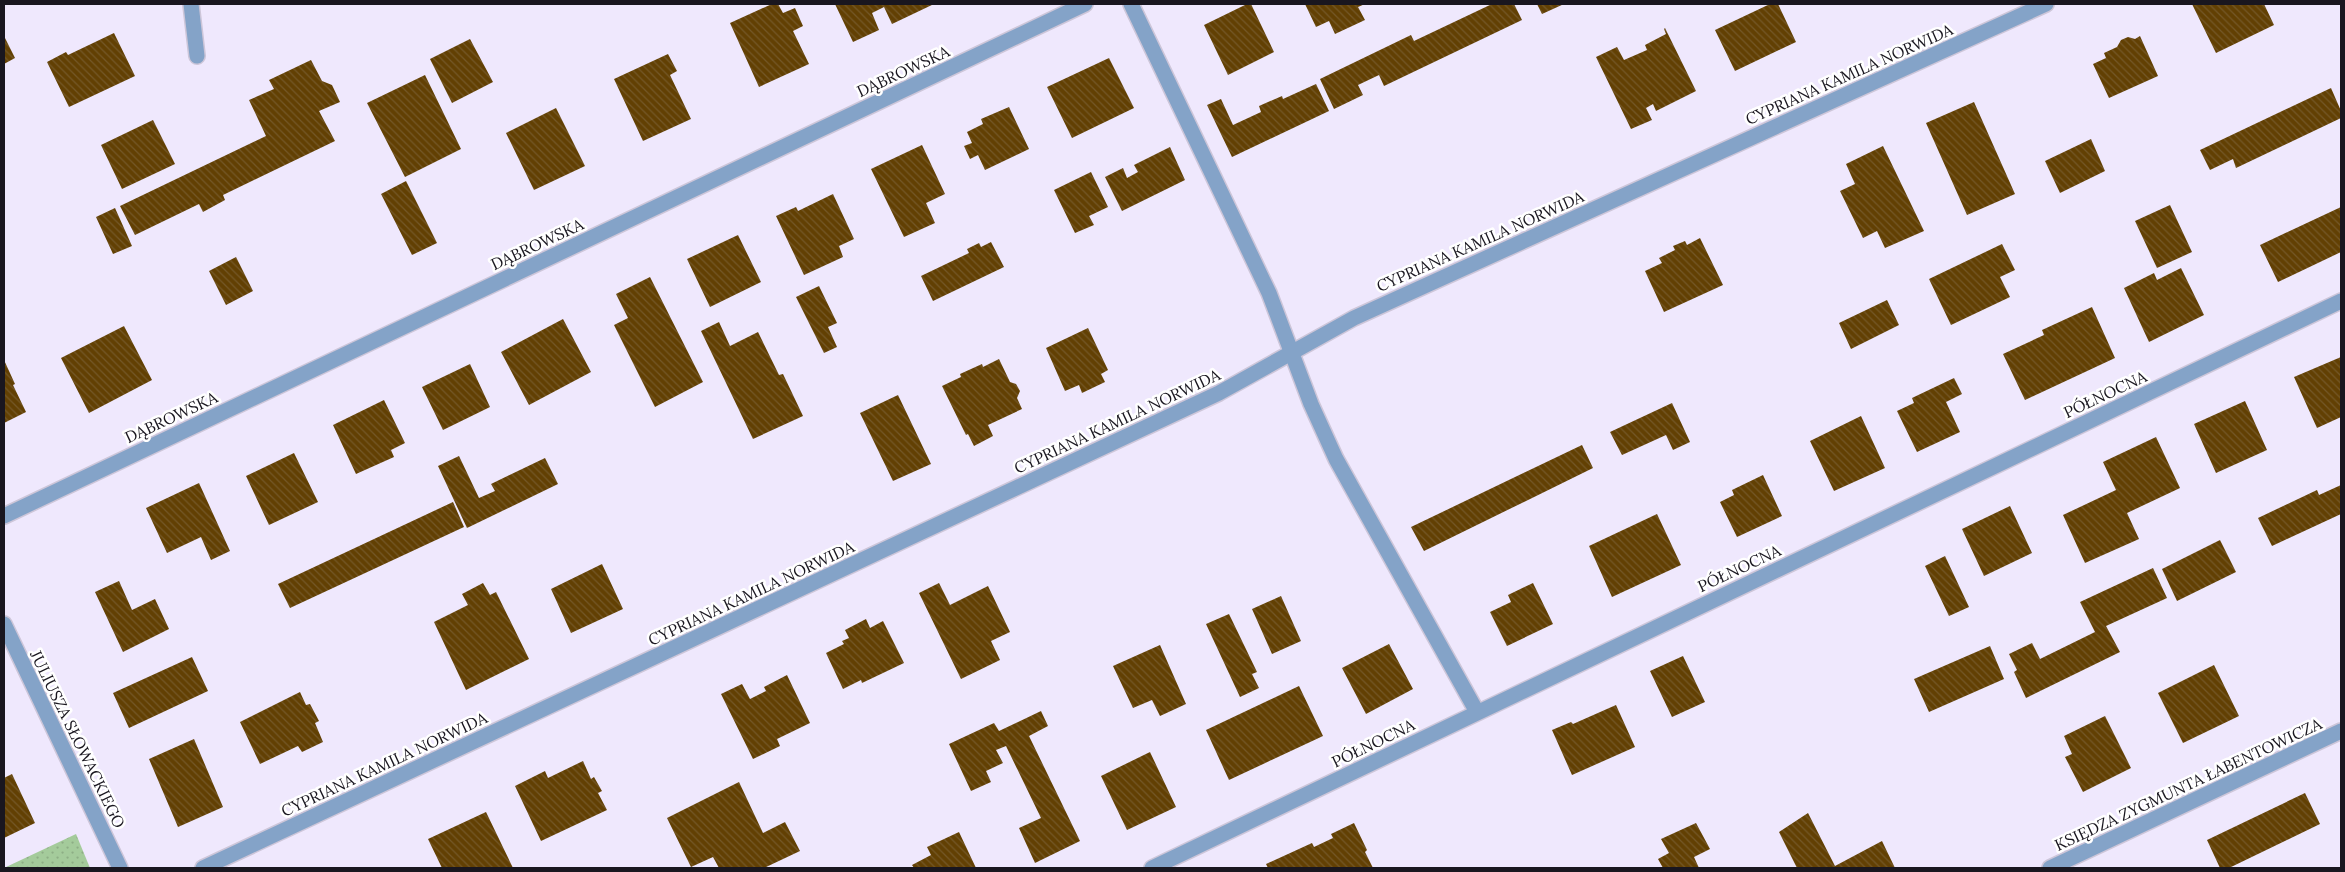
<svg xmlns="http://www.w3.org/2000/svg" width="2345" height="872" viewBox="0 0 2345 872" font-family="Lora,serif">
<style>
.grass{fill:url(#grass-dots)}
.building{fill:url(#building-back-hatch)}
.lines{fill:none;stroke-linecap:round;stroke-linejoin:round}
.lane-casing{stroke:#cdc6d9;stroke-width:18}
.street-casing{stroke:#cdc6d9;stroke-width:18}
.lane{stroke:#84a3c8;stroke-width:15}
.street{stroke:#84a3c8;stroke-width:15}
.labels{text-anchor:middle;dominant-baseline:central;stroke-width:5;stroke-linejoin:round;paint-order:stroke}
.street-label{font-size:16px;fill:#19161f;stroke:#fff}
</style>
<defs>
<pattern id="grass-dots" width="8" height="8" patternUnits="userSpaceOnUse" patternTransform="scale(1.25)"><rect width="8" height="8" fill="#a4cb9b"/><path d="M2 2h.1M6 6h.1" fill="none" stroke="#8dae85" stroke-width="1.8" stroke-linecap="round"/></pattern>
<pattern id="building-back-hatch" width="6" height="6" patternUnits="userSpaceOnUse" patternTransform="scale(1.25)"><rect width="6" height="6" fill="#624003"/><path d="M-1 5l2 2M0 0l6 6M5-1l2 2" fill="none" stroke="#745828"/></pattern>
</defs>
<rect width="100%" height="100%" fill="#efe8fd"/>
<!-- grass -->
<path class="grass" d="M76,834L90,868H4Z"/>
<!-- building -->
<path class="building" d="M772,4H778L783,13L795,8L803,26L793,31L809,64L759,87L730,23Z
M835,4H934L892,24L884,7L872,13L879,30L853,42Z
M1247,4H1251L1274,52L1228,75L1204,25Z
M1305,4H1365L1358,7L1365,20L1335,34L1329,21L1316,27Z
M1492,4H1514L1522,20L1384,86L1379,75L1358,85L1363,95L1334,109L1320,79L1411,35L1414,41Z
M1537,4H1564L1542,14Z
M1770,4H1778L1796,42L1735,71L1715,30Z
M2192,4H2264L2274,25L2216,53Z
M1665,28L1696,91L1656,111L1653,104L1646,108L1652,120L1631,129L1596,57L1617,47L1624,60L1647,50L1645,45L1666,34L1664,29Z
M114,33L135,76L69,107L47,62L66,52L68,55Z
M4,36L15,58L4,64Z
M2140,36L2158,76L2109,98L2093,64L2106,58L2104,53L2117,47L2121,40L2128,37L2135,39Z
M470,39L493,82L452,103L430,59Z
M668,54L677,71L670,75L691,119L643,141L614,79Z
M1109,58L1134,108L1072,138L1047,87Z
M311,60L322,81L332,85L340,102L319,111L335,141L223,195L225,200L203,212L199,204L135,235L120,206L266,136L249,100L274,89L269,80Z
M425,75L461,149L405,177L367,103Z
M1316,84L1329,111L1232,157L1207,105L1221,99L1233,125L1261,112L1259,106L1282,96L1283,99Z
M2331,88L2341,111V118L2236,168L2233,159L2210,170L2200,150Z
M1974,102L2015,194L1967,215L1926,123Z
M1009,107L1029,149L985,170L978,155L970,159L964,146L972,143L967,132L983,124L981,119Z
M556,108L585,166L534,190L506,133Z
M153,120L175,164L122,189L101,145Z
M2091,139L2105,171L2060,193L2045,161Z
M922,145L945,194L926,203L935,223L904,237L871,169Z
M1883,146L1924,231L1885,248L1877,231L1863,238L1840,191L1855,184L1846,164Z
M1170,147L1185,180L1122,211L1105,177L1123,168L1127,178L1138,172L1134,165Z
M1091,172L1108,207L1089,216L1094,225L1075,233L1054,190Z
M406,181L437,243L412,255L381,194Z
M833,194L854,239L839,246L843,257L804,275L776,216L796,207L798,211Z
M2170,205L2192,252L2157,268L2135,221Z
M2341,207V252L2278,282L2260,245Z
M115,208L132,246L113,254L96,217Z
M738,235L761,282L710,307L687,259Z
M1700,238L1723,285L1664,312L1645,271L1662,263L1659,258L1675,250L1673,246L1685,241L1687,245Z
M991,242L1004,267L933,301L921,276L969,253L967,249L979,243L981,247Z
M2002,244L2015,270L2000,277L2010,297L1951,325L1929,279Z
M236,257L253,291L226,305L209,271Z
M2181,268L2204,315L2149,342L2124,288L2154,273L2157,280Z
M650,277L703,382L655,407L614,325L628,318L616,294Z
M819,286L837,323L828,327L837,347L824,353L796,297Z
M1887,300L1899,325L1851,349L1839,323Z
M2092,307L2115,358L2025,400L2003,354L2044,335L2042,330Z
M563,319L591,372L529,405L501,352Z
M719,322L730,346L758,332L779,375L783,374L803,416L753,439L701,331Z
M124,326L152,380L89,413L61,358Z
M1088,328L1108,370L1101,374L1105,382L1082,393L1079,385L1065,391L1046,348Z
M2341,357V417L2317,428L2294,377Z
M999,359L1010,382L1016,384L1020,391L1017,398L1022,409L988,425L993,436L974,446L968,434L966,435L942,386L961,377L960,374L982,364L983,367Z
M4,360L15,384L13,385L26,412L4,423Z
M470,364L490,407L443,430L422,387Z
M1954,378L1962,394L1946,402L1960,432L1917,452L1897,411L1914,403L1912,398Z
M898,395L931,464L893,481L860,413Z
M384,400L405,443L391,450L394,457L356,474L333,425Z
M2245,401L2267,450L2216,473L2194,424Z
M1672,403L1690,442L1673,450L1666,435L1622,455L1610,432Z
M1861,416L1885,468L1834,491L1810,441Z
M2156,437L2180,488L2127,513L2139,539L2085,563L2063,515L2116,490L2103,462Z
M1582,445L1593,468L1424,551L1411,527Z
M294,453L318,502L269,525L246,476Z
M459,456L479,498L495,491L491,484L545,458L558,484L467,528L438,466Z
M1763,475L1782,516L1737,537L1720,502L1734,495L1732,490Z
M199,483L230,551L211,560L201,537L167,553L146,508Z
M2341,485V514L2272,546L2258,518L2317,490L2319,495Z
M453,502L464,527L290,608L278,584Z
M2010,506L2032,553L1984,576L1962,529Z
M1657,514L1681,565L1612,597L1589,546Z
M2220,540L2236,572L2177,601L2162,569Z
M1945,556L1969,607L1949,616L1925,566Z
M602,564L623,609L571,633L551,589Z
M2153,568L2167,598L2106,626L2120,652L2026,698L2014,672L2017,670L2009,654L2032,643L2040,659L2095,632L2080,602Z
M119,581L132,610L155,599L169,629L123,652L95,592Z
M483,583L490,595L496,592L529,659L466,690L434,622L468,605L462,594Z
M939,583L950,605L988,586L1010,632L991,641L1000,660L961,679L919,593Z
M1533,583L1553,624L1507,646L1490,612L1511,602L1508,595Z
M1281,596L1301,641L1272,654L1252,609Z
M1229,614L1257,672L1252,674L1259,688L1240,697L1206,624Z
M866,619L870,628L883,621L904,663L862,683L861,680L843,689L826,653L844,644L842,641L849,638L845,630Z
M1389,644L1413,689L1366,714L1342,668Z
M1160,645L1186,704L1160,716L1152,700L1133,708L1113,666Z
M1990,646L2004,679L1929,712L1914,679Z
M1683,656L1705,702L1672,717L1650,671Z
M192,657L208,691L129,728L113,693Z
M2214,665L2239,716L2183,743L2158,693Z
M787,675L810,723L777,739L780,746L753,759L721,694L742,684L750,699L766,691L764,687Z
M1299,686L1323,736L1229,780L1206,730Z
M300,692L306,705L310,704L319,721L315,723L323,742L302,752L298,746L260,764L240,722Z
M1616,705L1635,747L1572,775L1552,730L1571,722L1573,724Z
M1041,711L1048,726L1029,736L1080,841L1035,863L1019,828L1041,818L1006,746L996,750L1003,763L986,771L991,782L971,791L949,744L994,723L999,731Z
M2105,716L2131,768L2083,792L2065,757L2072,754L2064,736Z
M194,739L223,807L178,827L149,759Z
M1150,752L1176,807L1127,830L1101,776Z
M583,761L591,779L594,777L602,791L598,793L607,810L541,841L515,786L545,771L548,778Z
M12,774L35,823L4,838V778Z
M739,782L763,833L785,822L800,851L764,868H719L713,857L691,867L667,818Z
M2305,793L2320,824L2229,868H2220L2207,840Z
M486,812L513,868H442L428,839Z
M1808,813L1835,866L1882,841L1895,868H1797L1779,832Z
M1354,823L1367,850L1365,852L1373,868H1268L1266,864L1312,843L1314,847L1333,838L1331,834Z
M1696,823L1710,849L1694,857L1699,868H1663L1658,859L1669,853L1661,839Z
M959,832L976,868H914L912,865L931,855L927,847Z"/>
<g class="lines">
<!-- lane casing -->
<g class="lane-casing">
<path id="lane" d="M191,4L197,56"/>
</g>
<!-- street casing -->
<g class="street-casing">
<path id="street" d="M1131,4L1269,293L1311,404L1336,459L1477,712
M4,516L1085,4
M4,624L120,868
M203,868L1219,393L1354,318L2046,4
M1152,868L2341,301
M2050,868L2341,731"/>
</g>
<!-- lane -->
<use href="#lane" class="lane"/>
<!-- street -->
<use href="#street" class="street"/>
</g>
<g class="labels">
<!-- street labels -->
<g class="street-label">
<text transform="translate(903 71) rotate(-25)">DĄBROWSKA</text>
<text transform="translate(1849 74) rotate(-24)">CYPRIANA KAMILA NORWIDA</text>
<text transform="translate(1480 241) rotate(-24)">CYPRIANA KAMILA NORWIDA</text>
<text transform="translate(537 244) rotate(-25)">DĄBROWSKA</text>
<text transform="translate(2105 394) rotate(-25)">PÓŁNOCNA</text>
<text transform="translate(171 417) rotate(-25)">DĄBROWSKA</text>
<text transform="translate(1117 421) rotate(-25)">CYPRIANA KAMILA NORWIDA</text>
<text transform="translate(1739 568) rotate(-25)">PÓŁNOCNA</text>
<text transform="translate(751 593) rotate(-25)">CYPRIANA KAMILA NORWIDA</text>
<text transform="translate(78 739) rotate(64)">JULIUSZA SŁOWACKIEGO</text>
<text transform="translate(1373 743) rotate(-26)">PÓŁNOCNA</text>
<text transform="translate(384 764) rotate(-25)">CYPRIANA KAMILA NORWIDA</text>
<text transform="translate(2188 784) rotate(-25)">KSIĘDZA ZYGMUNTA ŁABENTOWICZA</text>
</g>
</g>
<!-- border -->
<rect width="2345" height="872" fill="none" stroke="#19161f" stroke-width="10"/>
</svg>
